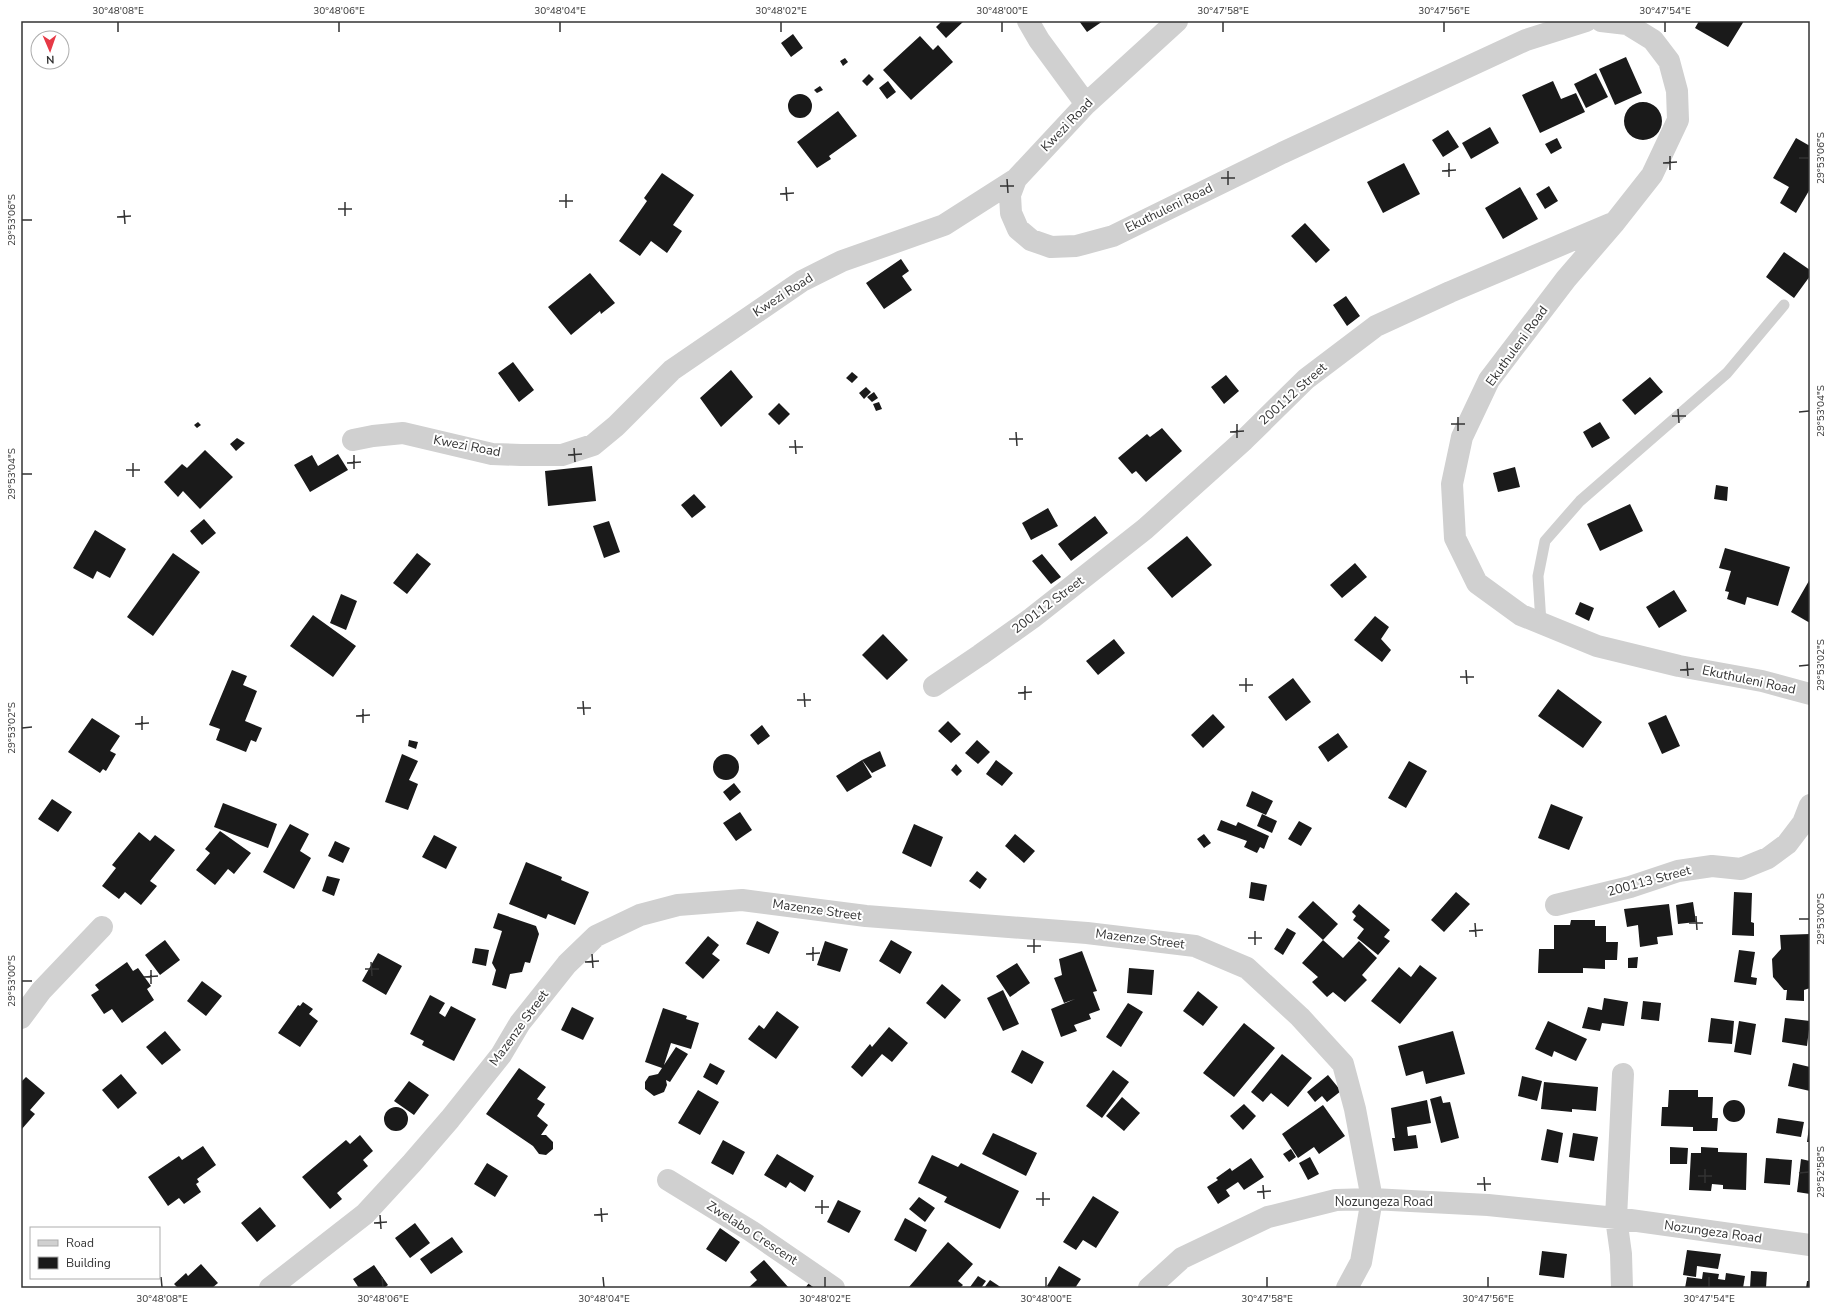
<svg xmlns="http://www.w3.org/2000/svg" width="1831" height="1309" viewBox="0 0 1831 1309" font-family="'Nunito Sans',sans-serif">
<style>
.building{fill:#1a1a1a}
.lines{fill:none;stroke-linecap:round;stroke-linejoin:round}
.service{stroke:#d0d0d0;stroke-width:11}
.minor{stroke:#d0d0d0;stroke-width:22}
.ticks{fill:none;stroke:#333;stroke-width:1.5}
.labels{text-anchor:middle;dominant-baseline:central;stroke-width:4;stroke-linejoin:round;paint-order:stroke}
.street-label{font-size:13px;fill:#333;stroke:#fff}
.neatline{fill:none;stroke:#333;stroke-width:1.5}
.ticks-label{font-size:10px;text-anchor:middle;fill:#333}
</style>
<rect width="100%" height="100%" fill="#fff"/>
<!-- building -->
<path class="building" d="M942,21H964L946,38L936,27Z
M1079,21H1103L1087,32Z
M1699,21H1744L1728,47L1695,28Z
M793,34L803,48L791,57L781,43Z
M920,36L933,50L938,45L953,62L911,100L883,70Z
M1626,57L1642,93L1615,105L1599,69Z
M845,58L848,62L843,66L840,61Z
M1596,73L1608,97L1586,108L1574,84Z
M869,74L874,79L867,86L862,81Z
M888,81L896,92L887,99L879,88Z
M1553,81L1561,99L1576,93L1585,112L1540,133L1522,95Z
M820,86L823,90L817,93L814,90Z
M788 106a12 12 0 1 1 24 0a12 12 0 1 1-24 0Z
M1624 121a19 19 0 1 1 38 0a19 19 0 1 1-38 0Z
M838,111L857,136L829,156L831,159L817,168L797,142Z
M1490,127L1499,143L1471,159L1462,143Z
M1448,130L1459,147L1443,157L1432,140Z
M1557,138L1562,148L1551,154L1545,144Z
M1796,138L1810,146V189L1796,213L1780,203L1789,187L1773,178Z
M1404,163L1420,194L1383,213L1367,182Z
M662,173L694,195L673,225L682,231L667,253L651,241L640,256L619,241L647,201L644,198Z
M1549,186L1558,201L1545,209L1536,194Z
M1520,187L1538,219L1503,239L1485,208Z
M1305,223L1330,250L1316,263L1291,236Z
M1784,252L1810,270V276L1794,298L1766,277Z
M901,259L909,271L902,276L912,290L884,309L866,283Z
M590,273L615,303L601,314L600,311L571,335L548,307Z
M1346,296L1360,316L1347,326L1333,305Z
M513,362L534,390L519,402L498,373Z
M731,370L753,397L721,427L700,398Z
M852,372L858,377L852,383L846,378Z
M1226,375L1239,391L1224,404L1211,387Z
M1650,377L1663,392L1635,415L1622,400Z
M866,387L871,392L864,399L859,393Z
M874,392L878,398L872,402L867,397Z
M879,402L882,409L876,411L873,404Z
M779,403L790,414L779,425L768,414Z
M198,422L201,425L197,428L194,425Z
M1600,422L1610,438L1592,448L1583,432Z
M1162,428L1182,451L1146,482L1136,471L1132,474L1118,458L1147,434L1150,437Z
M237,438L245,443L236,451L230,444Z
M205,450L233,477L200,509L183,491L178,497L164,482L182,464L187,468Z
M338,454L348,470L310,492L294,465L312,455L318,466Z
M592,466L596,501L548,506L545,471Z
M1515,467L1520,487L1498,492L1493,473Z
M1716,485L1728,487L1727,501L1714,499Z
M694,494L706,507L692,518L681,505Z
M1630,504L1643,531L1600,551L1587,524Z
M1048,508L1058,526L1031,540L1022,523Z
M1095,516L1108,533L1071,561L1058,544Z
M204,519L216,533L202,545L190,531Z
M609,521L620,552L604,558L593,526Z
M95,530L126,549L110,578L97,571L93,579L73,568Z
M1187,536L1212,565L1172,598L1147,568Z
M1725,548L1790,567L1778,606L1747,597L1745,605L1727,599L1729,592L1725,591L1731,571L1719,568Z
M173,553L200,572L153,636L127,617Z
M417,553L431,564L407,594L393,583Z
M1042,554L1061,577L1051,584L1032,561Z
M1355,563L1367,577L1342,598L1330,585Z
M1810,579V623L1791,612Z
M1674,590L1687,611L1659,628L1646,607Z
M341,594L357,601L346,630L330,623Z
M1580,602L1594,608L1589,621L1575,614Z
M313,615L356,646L333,677L290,646Z
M1375,616L1389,627L1381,639L1391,650L1382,662L1354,640Z
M883,634L908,660L887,680L862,655Z
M1114,639L1125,653L1098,675L1086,661Z
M232,670L247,676L243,685L257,691L245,721L262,728L256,742L251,740L246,752L216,740L220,729L209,725Z
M1293,678L1311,702L1286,721L1268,697Z
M1558,689L1602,722L1583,748L1538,716Z
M1213,714L1225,727L1203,748L1191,735Z
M1666,715L1680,746L1662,754L1648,723Z
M92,718L120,736L110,751L116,754L106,771L103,769L100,773L68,752Z
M948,721L961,734L951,743L938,731Z
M762,725L770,736L758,745L750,735Z
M1338,733L1348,747L1328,762L1318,747Z
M409,740L418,742L416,749L408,746Z
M977,740L990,752L978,764L965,753Z
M880,751L886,766L872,773L862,760Z
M713 767a13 13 0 1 1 26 0a13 13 0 1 1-26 0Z
M402,754L418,761L409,780L418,784L408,810L385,802Z
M862,760L872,777L847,792L836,776Z
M996,760L1013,773L1002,786L986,774Z
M1409,761L1427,771L1406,808L1388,798Z
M956,764L962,771L957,776L951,770Z
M734,783L741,792L730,801L723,792Z
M1252,791L1273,801L1266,815L1246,806Z
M52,799L72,812L58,832L38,819Z
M223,803L277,824L268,848L214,827Z
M1551,804L1583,817L1569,850L1538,838Z
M740,812L752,830L736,841L723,823Z
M1262,814L1277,821L1272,833L1257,826Z
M1221,820L1236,826L1238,822L1269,836L1264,849L1260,847L1257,853L1244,847L1247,841L1217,830Z
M1299,821L1312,828L1301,846L1288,839Z
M290,824L309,834L300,851L311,858L294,889L263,872Z
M914,824L943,837L931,867L902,853Z
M220,831L251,853L234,874L228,869L215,885L196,870L210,853L205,849Z
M139,832L150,841L155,835L175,850L150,881L157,886L141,905L125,892L119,899L102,886L116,868L112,865Z
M1015,834L1035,851L1024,863L1005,846Z
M1204,834L1211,843L1204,848L1197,839Z
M434,835L457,847L446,869L422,857Z
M335,841L350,848L343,863L328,856Z
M526,862L562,877L561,880L589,892L575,925L548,914L546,919L509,904Z
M977,871L987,879L980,889L969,881Z
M327,876L340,879L334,896L322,891Z
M1251,882L1267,885L1264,901L1249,898Z
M1456,892L1470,904L1444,932L1431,920Z
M1734,892L1752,893L1751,922L1754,923V936L1732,935Z
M1313,901L1338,924L1323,940L1343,958L1359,941L1377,958L1362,975L1367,980L1345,1002L1333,992L1327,997L1312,982L1318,977L1302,963L1323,940L1298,917Z
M1693,902L1696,922L1678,924L1676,905Z
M1359,904L1390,930L1384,937L1390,941L1378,955L1357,938L1364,929L1353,920L1356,916L1352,912Z
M1669,904L1673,935L1657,937L1658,944L1640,947L1638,925L1627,927L1624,909Z
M498,913L536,926L539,934L530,963L525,962L522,972L510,974L506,989L492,985L496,970L492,963L502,931L493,928Z
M1571,920H1595V926H1606V942H1618L1617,960H1605V969L1583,968V973H1538L1539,949H1554V925H1570Z
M757,921L779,932L769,954L746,944Z
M1287,928L1296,933L1283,955L1274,949Z
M1810,934V988L1804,990V1001L1786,1000L1787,990H1784L1773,977L1772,959L1781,949L1780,935Z
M708,936L719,945L712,954L720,960L703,979L685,963Z
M165,940L180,960L160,975L145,955Z
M891,940L912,952L900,974L879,961Z
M825,941L848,949L840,972L817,965Z
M475,948L489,950L486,966L472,963Z
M1739,950L1755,952L1751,977L1757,978L1756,985L1734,982Z
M1082,951L1097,991L1093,992L1100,1010L1089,1014L1091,1019L1074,1025L1077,1031L1061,1037L1051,1009L1075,999L1064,1003L1054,978L1062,975L1059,959Z
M378,953L402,966L386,995L362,981Z
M1638,957L1637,968H1628V958Z
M127,962L133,971L138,968L151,986L147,989L154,1000L122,1023L112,1009L104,1014L91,995L99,990L95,985Z
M1017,963L1030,983L1010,997L996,976Z
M1420,965L1437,978L1400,1024L1371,1001L1399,967L1411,977Z
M1129,968L1154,970L1152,995L1127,993Z
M202,981L222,996L206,1016L187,1001Z
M942,984L961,1000L945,1019L926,1003Z
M1003,990L1019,1024L1003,1031L987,998Z
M1198,991L1218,1007L1203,1026L1183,1011Z
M430,995L445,1003L439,1013L445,1017L451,1006L476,1019L454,1061L422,1045L424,1041L410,1034Z
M1604,998L1628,1002L1624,1026L1602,1023L1600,1031L1582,1028L1588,1007L1602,1010Z
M1643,1001L1661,1003L1659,1021L1641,1019Z
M303,1002L313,1009L309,1014L318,1021L300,1047L278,1033L298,1005L300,1006Z
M1128,1003L1143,1012L1121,1047L1106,1037Z
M572,1007L594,1018L583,1040L561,1030Z
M663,1008L687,1016L686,1019L699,1023L691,1049L671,1043L664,1065L676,1047L688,1054L670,1082L666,1080L667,1085L664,1092L654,1096L645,1089V1082L649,1076L658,1074L662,1068L645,1062Z
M777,1011L799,1027L776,1059L748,1039L759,1025L764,1029Z
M1711,1018L1734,1021L1732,1044L1708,1042Z
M1785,1018L1810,1021L1807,1046L1782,1042Z
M1548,1021L1587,1039L1576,1061L1554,1051L1552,1057L1535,1049Z
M1739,1021L1756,1024L1751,1055L1734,1052Z
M1244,1023L1275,1048L1234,1097L1203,1073Z
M889,1027L908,1043L892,1062L882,1054L862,1077L851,1067L870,1044L872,1047Z
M165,1031L181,1050L162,1065L146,1047Z
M1453,1031L1465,1074L1426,1084L1423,1071L1406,1076L1398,1046Z
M1022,1050L1044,1062L1032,1084L1011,1072Z
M1282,1054L1312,1078L1288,1107L1271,1093L1263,1102L1251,1092Z
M710,1063L725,1071L717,1085L703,1077Z
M1793,1063L1810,1067V1091L1788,1086Z
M519,1068L546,1087L537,1099L545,1104L537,1116L548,1125L541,1135H546L553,1142V1149L546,1155L539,1154L533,1146L486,1114Z
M1113,1070L1129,1082L1102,1118L1086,1106Z
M121,1074L137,1093L118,1109L102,1090Z
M1328,1075L1341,1091L1327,1102L1322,1096L1315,1102L1307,1092Z
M1522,1076L1542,1081L1537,1101L1518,1096Z
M26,1077L45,1093L30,1110L35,1114L21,1130V1082Z
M409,1081L429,1095L414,1115L394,1101Z
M1544,1082L1598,1087L1596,1111L1572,1109V1112L1541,1109Z
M698,1090L719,1102L700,1135L678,1123Z
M1669,1090H1698V1097H1713L1712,1118H1718L1717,1131H1693V1127L1661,1126L1662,1107H1668Z
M1441,1096L1443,1103L1450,1102L1459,1138L1441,1143L1430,1099Z
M1122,1097L1140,1113L1124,1131L1106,1116Z
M1723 1111a11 11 0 1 1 22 0a11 11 0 1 1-22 0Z
M1427,1100L1431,1123L1407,1127L1408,1136L1416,1135L1418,1148L1394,1151L1392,1138H1395L1391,1108Z
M1244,1104L1256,1116L1243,1130L1230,1116Z
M1323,1105L1345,1136L1319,1154L1314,1147L1298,1158L1282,1134Z
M384 1119a12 12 0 1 1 24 0a12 12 0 1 1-24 0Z
M1778,1118L1804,1122L1801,1137L1776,1133Z
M1809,1127H1810V1142H1807Z
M1547,1129L1563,1133L1558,1163L1541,1160Z
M993,1133L1037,1153L1026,1176L982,1154Z
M1573,1133L1598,1137L1594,1161L1569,1157Z
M360,1135L373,1151L363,1160L368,1166L337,1193L342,1199L330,1209L302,1177L346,1140L350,1144Z
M723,1140L745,1152L733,1175L711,1163Z
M203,1146L216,1165L197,1179L199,1182L196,1184L201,1192L184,1204L179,1198L168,1206L148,1177L179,1156L182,1160Z
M1670,1147L1688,1148L1687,1164H1670Z
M1701,1147L1718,1148V1152L1747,1153L1746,1190L1723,1189V1185L1712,1184L1711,1191L1689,1190L1691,1153H1701Z
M1291,1149L1296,1157L1289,1162L1283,1154Z
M777,1154L814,1176L805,1192L790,1182L786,1188L764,1175Z
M932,1155L958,1167L961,1163L1019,1191L1000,1229L944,1202L947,1197L918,1183Z
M1310,1157L1319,1174L1308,1180L1299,1163Z
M1251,1158L1264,1177L1244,1190L1238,1182L1226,1190L1230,1196L1218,1204L1207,1187L1218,1180L1216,1178L1230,1168L1232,1171Z
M1766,1158L1792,1160L1790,1185L1764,1183Z
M1801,1159L1810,1161V1194L1797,1192Z
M487,1163L508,1176L495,1197L474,1184Z
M1093,1196L1119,1212L1096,1248L1083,1240L1076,1250L1063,1242Z
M919,1197L935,1208L925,1222L909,1209Z
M838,1200L861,1211L849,1233L827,1222Z
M260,1207L276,1226L257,1242L241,1223Z
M905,1218L927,1230L916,1252L894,1240Z
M415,1223L430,1243L410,1258L395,1238Z
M720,1228L740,1242L726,1262L706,1249Z
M452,1237L463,1252L431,1274L420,1259Z
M948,1242L973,1264L958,1281L963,1285L960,1288H908Z
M1687,1250L1721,1254L1718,1269L1697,1266L1696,1277L1683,1275Z
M1542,1251L1567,1254L1564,1278L1539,1275Z
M764,1260L789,1288H748L757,1280L750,1272Z
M201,1264L218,1283L212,1288H176L177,1287L174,1284L186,1273L188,1276Z
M374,1265L388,1285L384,1288H359L353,1279Z
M1059,1266L1081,1279L1075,1288H1050L1047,1286Z
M1751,1271L1767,1272L1766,1288H1750Z
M1703,1272L1719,1274L1718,1279L1725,1280L1726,1273L1745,1276L1743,1288H1685L1687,1277L1702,1279Z
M978,1276L986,1281L981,1288H973L970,1287Z
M813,1278L825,1288H805Z
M990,1280L1002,1288H984Z
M1807,1281H1810V1288H1806Z"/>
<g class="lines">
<!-- service -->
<path class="service" d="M1541,623L1538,576L1545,541L1580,501L1727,373L1784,305"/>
<!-- minor -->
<path class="minor" d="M1028,21L1039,40L1086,104
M1601,21L1627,24L1653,40L1669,61L1677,91L1678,120L1652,175L1615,222L1566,279L1489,380L1462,437L1452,484L1455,538L1477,583L1521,615L1597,646L1679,666L1762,681L1810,694
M1016,179L1010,195L1011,213L1018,229L1031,240L1051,247L1076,246L1113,236L1282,153L1526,40L1586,21
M353,440L373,436L403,433L492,454L521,455H562L593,445L616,426L672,370L802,281L842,261L944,225L1016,179L1086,104L1177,21
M934,686L980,655L1032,618L1145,529L1244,440L1306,379L1376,326L1450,292L1610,224
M1556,905L1630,887L1678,871L1712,866L1741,869L1768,858L1787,844L1803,823L1810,805
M21,1018L41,991L102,927
M668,1180L751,1231L834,1288
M270,1288L365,1214L412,1163L450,1119L501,1055L520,1023L567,964L596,936L640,915L678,905L742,900L866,916L1087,933L1195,946L1247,968L1300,1017L1343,1064L1355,1109L1372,1199L1361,1262L1347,1288
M1149,1288L1182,1258L1268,1217L1336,1200L1372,1199L1488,1205L1616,1218L1810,1245
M1622,1288L1621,1254L1616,1218L1623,1074"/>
</g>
<!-- ticks -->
<path class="ticks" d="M118,22V32M339,22V32M560,22V32M781,22V32M1002,22V32M1223,22V32M1444,22V32M1665,22V32M1670,156V170M1799,158H1809M1449,163V177M1663,163L1677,162M1228,171V185M1442,171L1456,170M1221,178H1235M1007,179L1008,193M1000,186H1014M786,187L787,201M566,194V208M780,194L794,193M559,201H573M345,202V216M338,209H352M124,210L125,224M117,217L131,216M22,220H32M1678,409L1679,423M1799,412L1809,411M1672,416H1686M1458,417V431M1237,424V438M1451,424H1465M1016,432L1017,446M1230,432L1244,431M1009,439H1023M795,440L796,454M789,447H803M574,448L575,462M354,455V469M568,455L582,454M133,463V477M347,463L361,462M126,470H140M22,474H32M1687,662L1688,676M1799,666L1809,665M1466,670L1467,684M1680,670L1694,669M1460,677H1474M1246,678V692M1239,685H1253M1025,686V700M804,693L805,707M1018,693L1032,692M797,700H811M583,701L584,715M577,708H591M363,709V723M142,716V730M356,716L370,715M135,724L149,723M22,728L32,727M1696,916L1697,930M1799,919H1809M1475,923L1476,937M1689,923H1703M1255,931V945M1469,931L1483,930M1248,938H1262M1034,939V953M1027,946H1041M813,947V961M592,954L593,968M806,954L820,953M371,962L372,976M585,962L599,961M365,969H379M151,970V984M144,977L158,976M22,981H32M1705,1169V1183M1799,1173L1809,1172M1698,1176H1712M1484,1177L1485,1191M1477,1184H1491M1263,1185L1264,1199M1043,1192V1206M1257,1192L1271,1191M1036,1199H1050M822,1200V1214M815,1207H829M601,1208L602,1222M380,1215L381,1229M594,1215L608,1214M374,1223L387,1222M161,1277L162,1287M382,1277L383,1287M603,1277L604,1287M825,1277V1287M1046,1277V1287M1267,1277V1287M1488,1277V1287M1709,1277V1287"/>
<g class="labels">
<!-- street labels -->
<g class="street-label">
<text transform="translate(1067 125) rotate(-46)">Kwezi Road</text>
<text transform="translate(1169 208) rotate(-26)">Ekuthuleni Road</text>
<text transform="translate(783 295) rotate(-33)">Kwezi Road</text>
<text transform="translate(1517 346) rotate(-54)">Ekuthuleni Road</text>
<text transform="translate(1293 394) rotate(-42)">200112 Street</text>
<text transform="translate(467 446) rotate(11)">Kwezi Road</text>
<text transform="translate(1048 605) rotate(-37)">200112 Street</text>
<text transform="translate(1749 680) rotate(12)">Ekuthuleni Road</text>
<text transform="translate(1649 881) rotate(-15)">200113 Street</text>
<text transform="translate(817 910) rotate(8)">Mazenze Street</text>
<text transform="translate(1140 939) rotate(7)">Mazenze Street</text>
<text transform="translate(519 1028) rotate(-54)">Mazenze Street</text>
<text x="1384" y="1202">Nozungeza Road</text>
<text transform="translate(1713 1232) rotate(8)">Nozungeza Road</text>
<text transform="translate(752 1233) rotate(33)">Zwelabo Crescent</text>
</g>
</g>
<!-- border -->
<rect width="1831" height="1309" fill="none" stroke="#ffffff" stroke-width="44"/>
<!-- legend -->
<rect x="30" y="1227" width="130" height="52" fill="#ffffff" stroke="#adadad"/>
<rect x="38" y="1240" width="20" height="6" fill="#d0d0d0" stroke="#adadad"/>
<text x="66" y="1247" font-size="12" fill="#333333">Road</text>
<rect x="38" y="1257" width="20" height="12" fill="#1a1a1a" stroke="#adadad"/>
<text x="66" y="1267" font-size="12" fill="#333333">Building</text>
<!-- north arrow -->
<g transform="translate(50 50) rotate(178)"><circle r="19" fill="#ffffff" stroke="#adadad"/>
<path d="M0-3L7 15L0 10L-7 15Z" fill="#e63946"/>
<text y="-6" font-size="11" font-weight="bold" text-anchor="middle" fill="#333333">N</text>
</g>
<rect x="22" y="22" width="1787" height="1265" class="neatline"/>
<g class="ticks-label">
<text x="118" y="14">30°48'08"E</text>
<text x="339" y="14">30°48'06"E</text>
<text x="560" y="14">30°48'04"E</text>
<text x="781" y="14">30°48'02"E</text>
<text x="1002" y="14">30°48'00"E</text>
<text x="1223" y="14">30°47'58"E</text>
<text x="1444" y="14">30°47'56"E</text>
<text x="1665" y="14">30°47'54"E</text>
<text transform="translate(1820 158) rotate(-90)" y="4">29°53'06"S</text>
<text transform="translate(11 220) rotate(-90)" y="4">29°53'06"S</text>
<text transform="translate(1820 411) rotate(-90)" y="4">29°53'04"S</text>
<text transform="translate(11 474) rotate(-90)" y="4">29°53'04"S</text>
<text transform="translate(1820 665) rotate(-90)" y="4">29°53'02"S</text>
<text transform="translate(11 728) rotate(-90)" y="4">29°53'02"S</text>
<text transform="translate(1820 919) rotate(-90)" y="4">29°53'00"S</text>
<text transform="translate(11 981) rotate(-90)" y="4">29°53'00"S</text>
<text transform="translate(1820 1172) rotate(-90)" y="4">29°52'58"S</text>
<text x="162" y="1302">30°48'08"E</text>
<text x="383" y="1302">30°48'06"E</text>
<text x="604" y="1302">30°48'04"E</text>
<text x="825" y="1302">30°48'02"E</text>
<text x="1046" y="1302">30°48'00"E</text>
<text x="1267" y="1302">30°47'58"E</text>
<text x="1488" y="1302">30°47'56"E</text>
<text x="1709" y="1302">30°47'54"E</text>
</g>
</svg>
